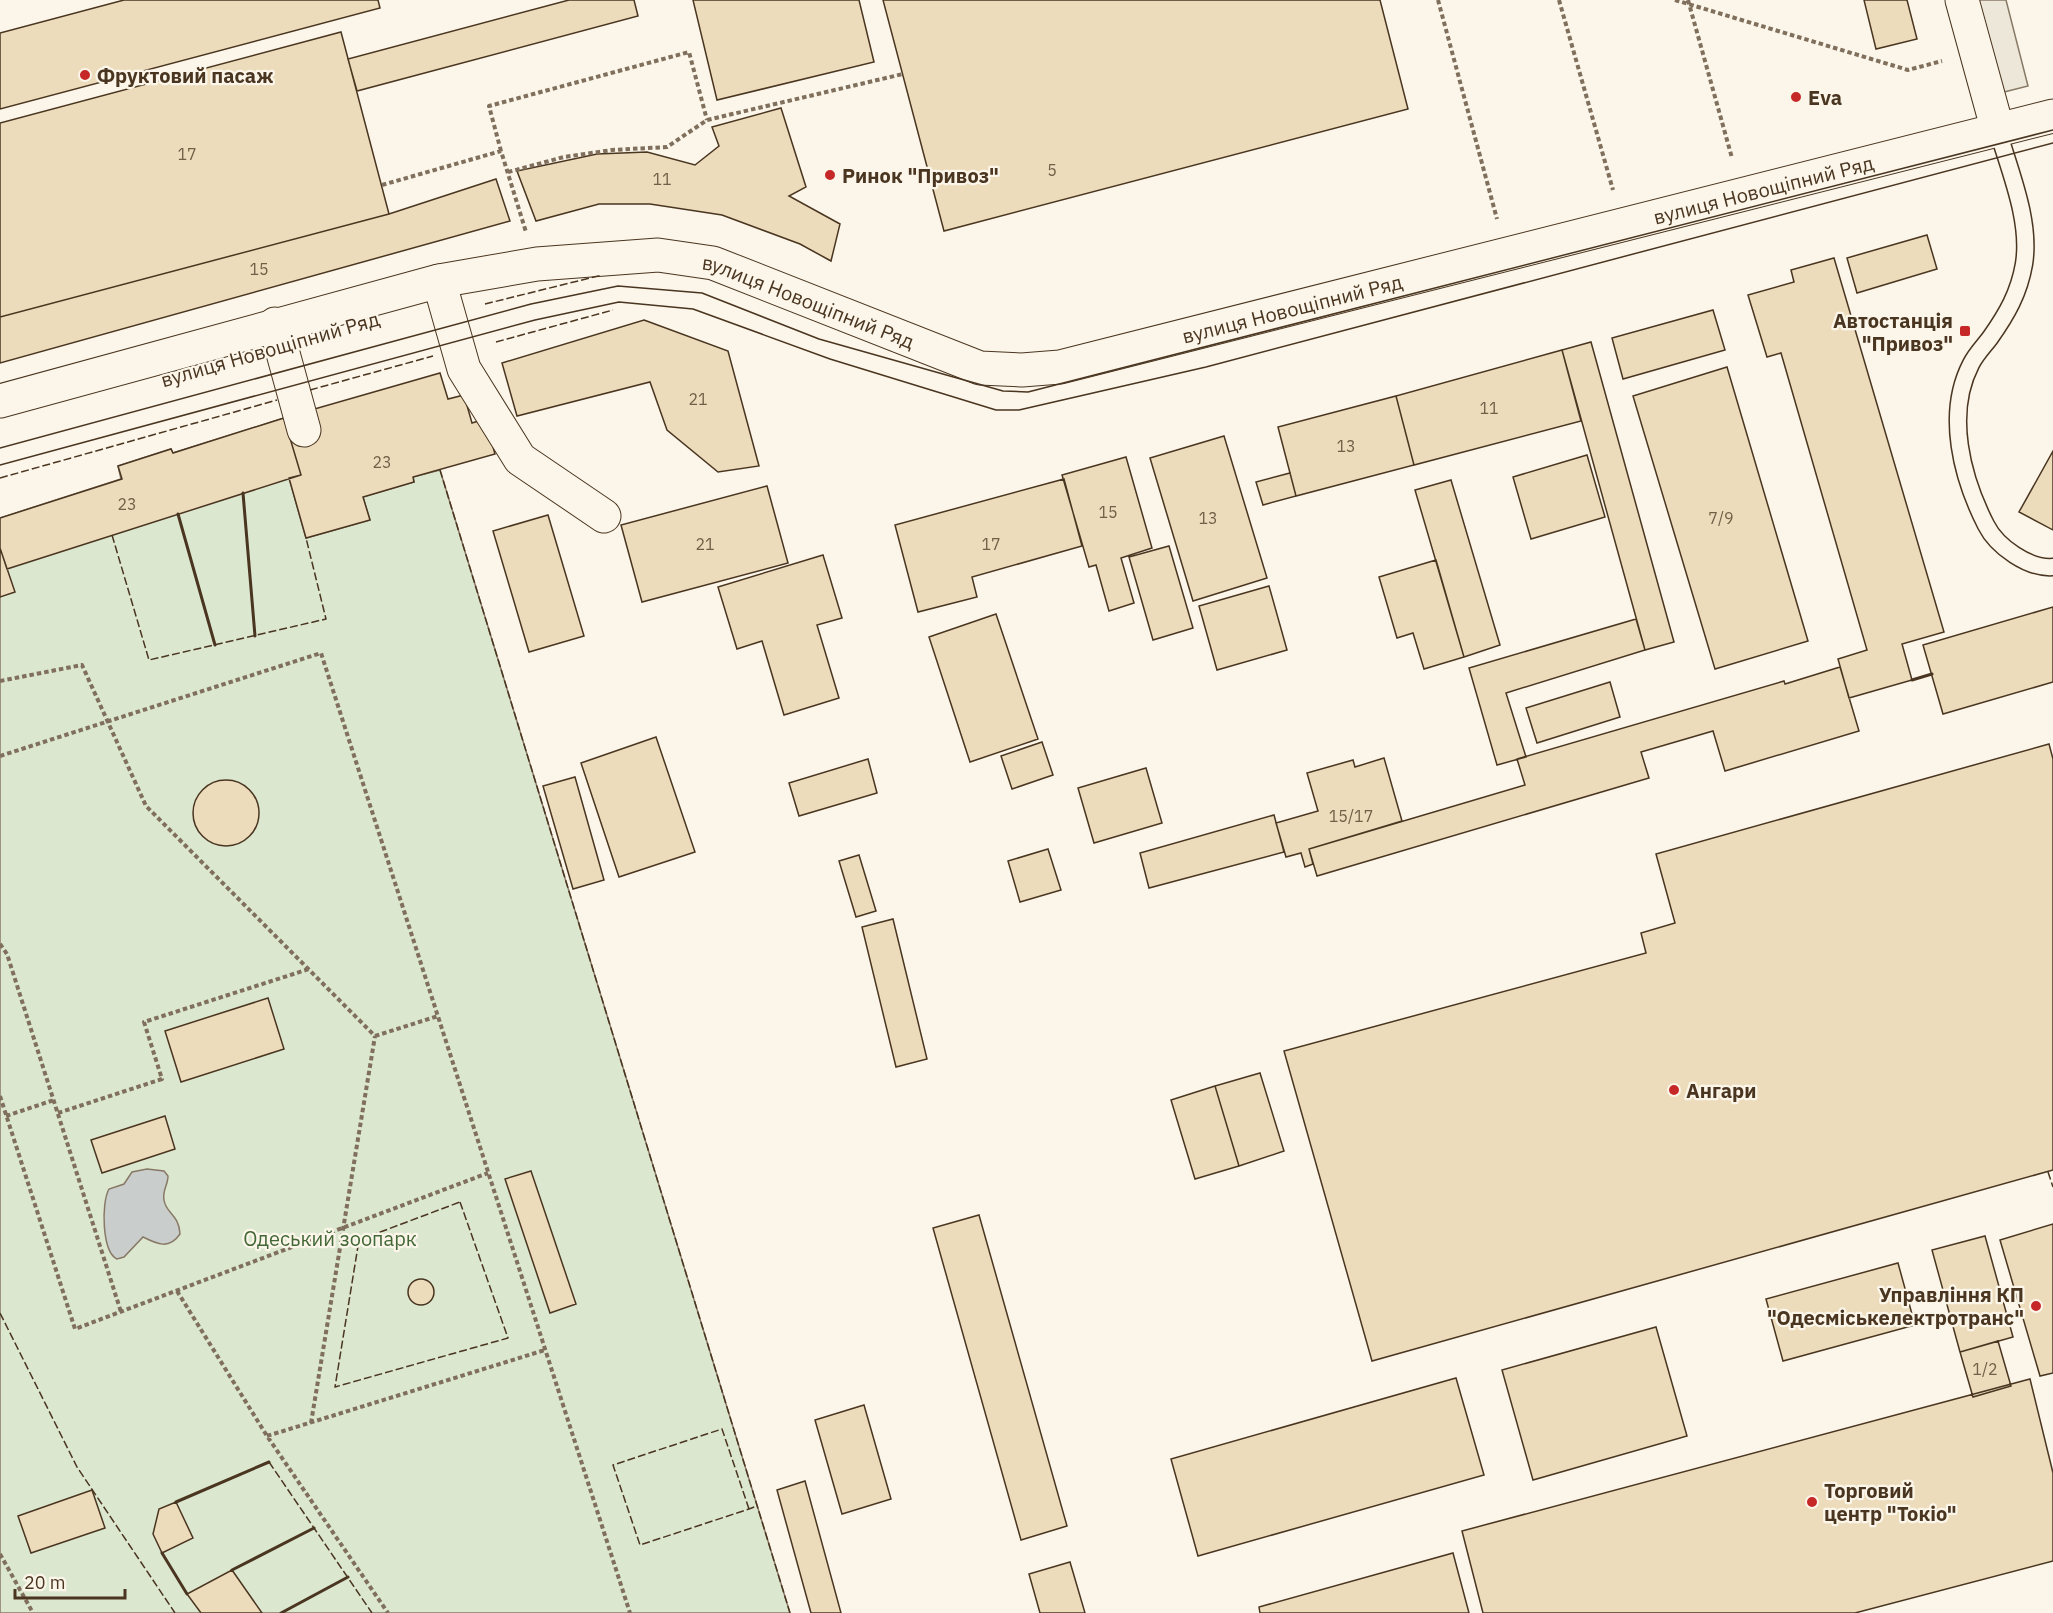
<svg xmlns="http://www.w3.org/2000/svg" width="2053" height="1613" viewBox="0 0 2053 1613" font-family="'IBM Plex Sans',sans-serif">
<style>
.green{fill:#dce7d0;stroke:#887966;stroke-width:1.5}
.parking{fill:#ede7d9;stroke:#887966;stroke-width:1.5}
.water{fill:#c9cecd;stroke:#887966;stroke-width:1.5}
.building{fill:#ecdcbc;stroke:#4a3520;stroke-width:1.5}
.lines{fill:none;stroke-linecap:round;stroke-linejoin:round}
.lane-casing{stroke:#4a3520;stroke-width:19}
.street-casing{stroke:#4a3520;stroke-width:35}
.secondary-casing{stroke:#4a3520;stroke-width:35}
.path{stroke:#7f6f5c;stroke-width:4;stroke-dasharray:4.5 3;stroke-linecap:butt}
.lane{stroke:#fbf6e9;stroke-width:16}
.street{stroke:#fbf6e9;stroke-width:33}
.secondary{stroke:#fbf6e9;stroke-width:33}
.tram{stroke:#4a3520;stroke-width:1.5}
.fence{stroke:#4a3520;stroke-width:1.5;stroke-dasharray:8 3;stroke-linecap:butt}
.wall{stroke:#4a3520;stroke-width:3}
.poi-dot{fill:#c62828;stroke:#fbf6e9;stroke-width:2}
.labels{text-anchor:middle;dominant-baseline:central;stroke-width:4.5;stroke-linejoin:round;paint-order:stroke}
.number-label{font-size:16px;fill:#725f47}
.poi-label{font-size:20px;font-weight:bold;fill:#4a3520;stroke:#fbf6e9;text-anchor:start}
.street-label{font-size:20px;fill:#4a3520;stroke:#fbf6e9}
.park-label{font-size:20px;fill:#436837;stroke:#fbf6e9}
</style>
<rect width="100%" height="100%" fill="#fbf6e9"/>
<!-- green -->
<path class="green" d="M284,418L301,475L289,478L306,538L370,520L363,497L414,482L413,477L440,470L790,1613H0V518L121,479L118,466L171,449L173,453Z"/>
<!-- parking -->
<path class="parking" d="M1976,0H2006L2028,86L2000,93Z"/>
<!-- water -->
<path class="water" d="M147,1169L164,1171L168,1176C168,1185 162,1191 164,1200C166,1214 179,1214 180,1234C169,1250 157,1244 143,1237L124,1257L117,1259C102,1252 101,1203 109,1189L124,1184L132,1172Z"/>
<!-- building -->
<path class="building" d="M124,0H378L380,8L0,109V33Z
M569,0H634L638,16L357,91L348,59Z
M693,0H859L874,62L717,100Z
M883,0H1380L1408,109L944,231Z
M1864,0H1907L1917,39L1876,49Z
M341,32L389,214L0,317V123Z
M781,108L806,187L789,196L840,224L831,261L800,244L722,215L650,204H599L536,221L517,171L597,154L647,152L695,165L719,146L712,127Z
M496,179L510,221L0,363V317L389,214Z
M1927,235L1937,269L1857,293L1847,258Z
M1834,258L1944,632L1902,644L1912,680L1849,698L1838,659L1867,650L1781,353L1767,357L1748,295L1794,282L1791,270Z
M1713,310L1725,350L1623,379L1612,338Z
M644,320L728,351L759,466L718,472L667,430L650,382L517,416L502,363Z
M1591,342L1674,642L1645,650L1562,350Z
M1562,350L1581,421L1414,465L1396,396Z
M1727,367L1808,641L1715,669L1633,396Z
M440,373L448,399L464,395L472,423L485,419L495,454L413,477L414,482L363,497L370,520L306,538L289,478L301,475L290,438L317,430L311,410Z
M1396,396L1414,465L1296,496L1278,427Z
M284,418L301,475L7,569L0,548V518L122,479L118,466L171,449L173,453Z
M1224,436L1267,578L1193,601L1150,458Z
M2053,451V530L2019,512Z
M1587,455L1605,517L1531,539L1513,477Z
M1126,457L1152,548L1121,558L1134,603L1109,611L1096,565L1089,567L1062,475Z
M1290,473L1296,496L1263,505L1256,482Z
M1064,479L1082,546L972,577L977,597L918,612L895,525Z
M1451,480L1500,645L1464,657L1415,490Z
M767,486L788,563L642,602L621,525Z
M548,515L584,636L529,652L493,531Z
M1169,546L1193,628L1153,640L1129,557Z
M0,548L15,592L0,597Z
M823,555L842,618L817,625L839,698L784,715L762,641L737,649L718,587Z
M1436,560L1464,657L1424,669L1413,633L1397,638L1379,577Z
M1269,586L1287,650L1217,670L1199,606Z
M2053,607V682L1943,714L1923,645Z
M996,614L1038,739L970,762L929,637Z
M1636,619L1645,650L1506,693L1526,757L1497,765L1469,668Z
M1840,667L1859,731L1725,771L1713,731L1641,752L1649,778L1317,876L1309,849L1525,785L1517,759L1784,681L1785,684Z
M1610,682L1620,717L1537,743L1526,708Z
M656,737L695,852L619,877L581,763Z
M1042,742L1053,775L1012,789L1001,756Z
M2049,744L2053,759V1170L1372,1361L1284,1051L1646,953L1641,933L1675,923L1656,854Z
M1384,758L1402,821L1309,849L1313,864L1305,867L1301,853L1286,857L1276,823L1318,811L1307,773L1353,760L1355,767Z
M868,759L877,793L799,816L789,783Z
M1146,768L1162,823L1094,843L1078,788Z
M575,777L604,880L573,889L543,786Z
M193 813a33 33 0 1 1 66 0a33 33 0 1 1-66 0Z
M1274,815L1284,852L1149,888L1140,853Z
M1048,849L1061,890L1020,902L1008,861Z
M859,855L876,911L856,917L839,861Z
M893,919L927,1059L896,1067L862,927Z
M268,998L284,1049L181,1082L165,1031Z
M1260,1073L1284,1151L1239,1166L1215,1086Z
M1215,1086L1239,1166L1195,1179L1171,1100Z
M165,1116L175,1149L102,1173L91,1140Z
M531,1171L576,1304L550,1313L505,1179Z
M979,1215L1067,1526L1021,1540L933,1228Z
M2053,1224V1373L2040,1376L2000,1240Z
M1985,1236L2013,1337L1960,1352L1932,1250Z
M1898,1263L1915,1325L1783,1361L1766,1299Z
M408 1292a13 13 0 1 1 26 0a13 13 0 1 1-26 0Z
M1656,1327L1687,1436L1533,1480L1502,1370Z
M1998,1341L2011,1386L1973,1397L1960,1352Z
M1456,1378L1484,1475L1198,1556L1171,1459Z
M2030,1379L2053,1473V1561L1855,1613H1483L1462,1531Z
M864,1405L891,1499L842,1514L815,1420Z
M805,1481L841,1613H811L777,1490Z
M92,1490L105,1528L31,1553L18,1516Z
M176,1502L193,1538L162,1553L153,1534L159,1509Z
M1453,1553L1469,1613H1260L1259,1607Z
M1070,1562L1085,1613H1040L1029,1574Z
M232,1570L262,1613H201L187,1594Z"/>
<g class="lines">
<!-- lane casing -->
<g class="lane-casing">
<path id="lane" d="M1998,131C2010,172 2031,221 2024,264C2019,293 2007,314 1990,338C1984,346 1976,354 1971,364C1945,414 1962,478 1986,525C1997,547 2029,569 2053,567"/>
</g>
<!-- street casing -->
<g class="street-casing">
<path id="street" d="M439,281L464,369L520,459L604,516
M275,324L304,430"/>
</g>
<!-- secondary casing -->
<g class="secondary-casing">
<g id="secondary">
<path d="M1962,0L1998,131"/>
<path id="s1" d="M0,401L439,281L537,264L658,255L713,263L980,368L1022,370L1060,367L2053,116"/>
</g>
</g>
<!-- path -->
<path class="path" d="M1438,0L1497,219
M1559,0L1613,190
M1675,0L1908,70L1942,61
M1688,0L1732,158
M501,151L489,106L689,52L707,120
M508,172L564,157L612,150L667,147L707,120L903,74
M382,185L501,151L526,232
M0,681L82,665L146,806L375,1036
M0,756L321,653L630,1613
M0,944L7,954L121,1312
M375,1036L438,1016
M0,1096L75,1329L488,1173
M58,1113L162,1079L144,1022L309,969
M6,1116L54,1100
M177,1291L267,1436L388,1613
M311,1423L375,1036
M267,1436L545,1350
M0,1554L33,1613"/>
<!-- lane -->
<use href="#lane" class="lane"/>
<!-- street -->
<use href="#street" class="street"/>
<!-- secondary -->
<use href="#secondary" class="secondary"/>
<!-- tram -->
<path class="tram" d="M0,448L531,304L618,286L702,293L819,339L1003,391L1028,392L2053,130
M0,465L535,320L619,302L693,309L830,359L996,410H1019L1206,367L2053,143"/>
<!-- fence -->
<path class="fence" d="M485,304L602,275
M496,342L613,310
M310,390L433,356
M440,470L790,1613
M0,478L277,400
M112,535L149,660L326,619L306,538
M2048,1172L2053,1187
M460,1202L508,1338L335,1387L359,1240Z
M0,1313L77,1467L175,1613
M269,1462L372,1613
M749,1509L722,1429L613,1465L640,1545L749,1509L757,1506"/>
<!-- wall -->
<path class="wall" d="M243,493L255,636
M178,514L215,645
M1912,680L1932,674
M176,1502L269,1462
M162,1553L187,1594
M232,1570L314,1528
M281,1613L348,1577"/>
</g>
<!-- markers -->
<g class="poi-dot">
<circle cx="85" cy="75" r="6"/>
<circle cx="1796" cy="97" r="6"/>
<circle cx="830" cy="175" r="6"/>
<rect x="1959" y="325" width="12" height="12" rx="3"/>
<circle cx="1674" cy="1090" r="6"/>
<circle cx="2036" cy="1306" r="6"/>
<circle cx="1812" cy="1502" r="6"/>
</g>
<g class="labels">
<!-- number labels -->
<g class="number-label">
<text x="187" y="154">17</text>
<text x="1052" y="170">5</text>
<text x="662" y="179">11</text>
<text x="259" y="269">15</text>
<text x="698" y="399">21</text>
<text x="1489" y="408">11</text>
<text x="1346" y="446">13</text>
<text x="382" y="462">23</text>
<text x="127" y="504">23</text>
<text x="1108" y="512">15</text>
<text x="1208" y="518">13</text>
<text x="1721" y="518">7/9</text>
<text x="705" y="544">21</text>
<text x="991" y="544">17</text>
<text x="1351" y="816">15/17</text>
<text x="1985" y="1369">1/2</text>
</g>
<!-- poi labels -->
<g class="poi-label">
<text x="97" y="75">Фруктовий пасаж</text>
<text x="1808" y="97">Eva</text>
<text x="842" y="175">Ринок "Привоз"</text>
<text x="1953" y="320" text-anchor="end">Автостанція<tspan x="1953" dy="23">"Привоз"</tspan></text>
<text x="1686" y="1090">Ангари</text>
<text x="2024" y="1294" text-anchor="end">Управління КП<tspan x="2024" dy="23">"Одесміськелектротранс"</tspan></text>
<text x="1824" y="1490">Торговий<tspan x="1824" dy="23">центр "Токіо"</tspan></text>
</g>
<!-- street labels -->
<g class="street-label">
<text stroke="none"><textPath href="#s1" startOffset="1824">вулиця Новощіпний Ряд</textPath></text>
<text stroke="none"><textPath href="#s1" startOffset="834">вулиця Новощіпний Ряд</textPath></text>
<text stroke="none"><textPath href="#s1" startOffset="1338">вулиця Новощіпний Ряд</textPath></text>
<text transform="translate(270 349) rotate(-16)">вулиця Новощіпний Ряд</text>
</g>
<!-- park labels -->
<g class="park-label">
<text x="330" y="1238">Одеський зоопарк</text>
</g>
</g>
<!-- scale -->
<path d="M15 1589v9h110v-9" fill="none" stroke="#4a3520" stroke-width="3"/>
<text x="24" y="1589" font-size="18" fill="#4a3520" stroke="#fbf6e9" stroke-width="4.5" paint-order="stroke">20 m</text>
</svg>
